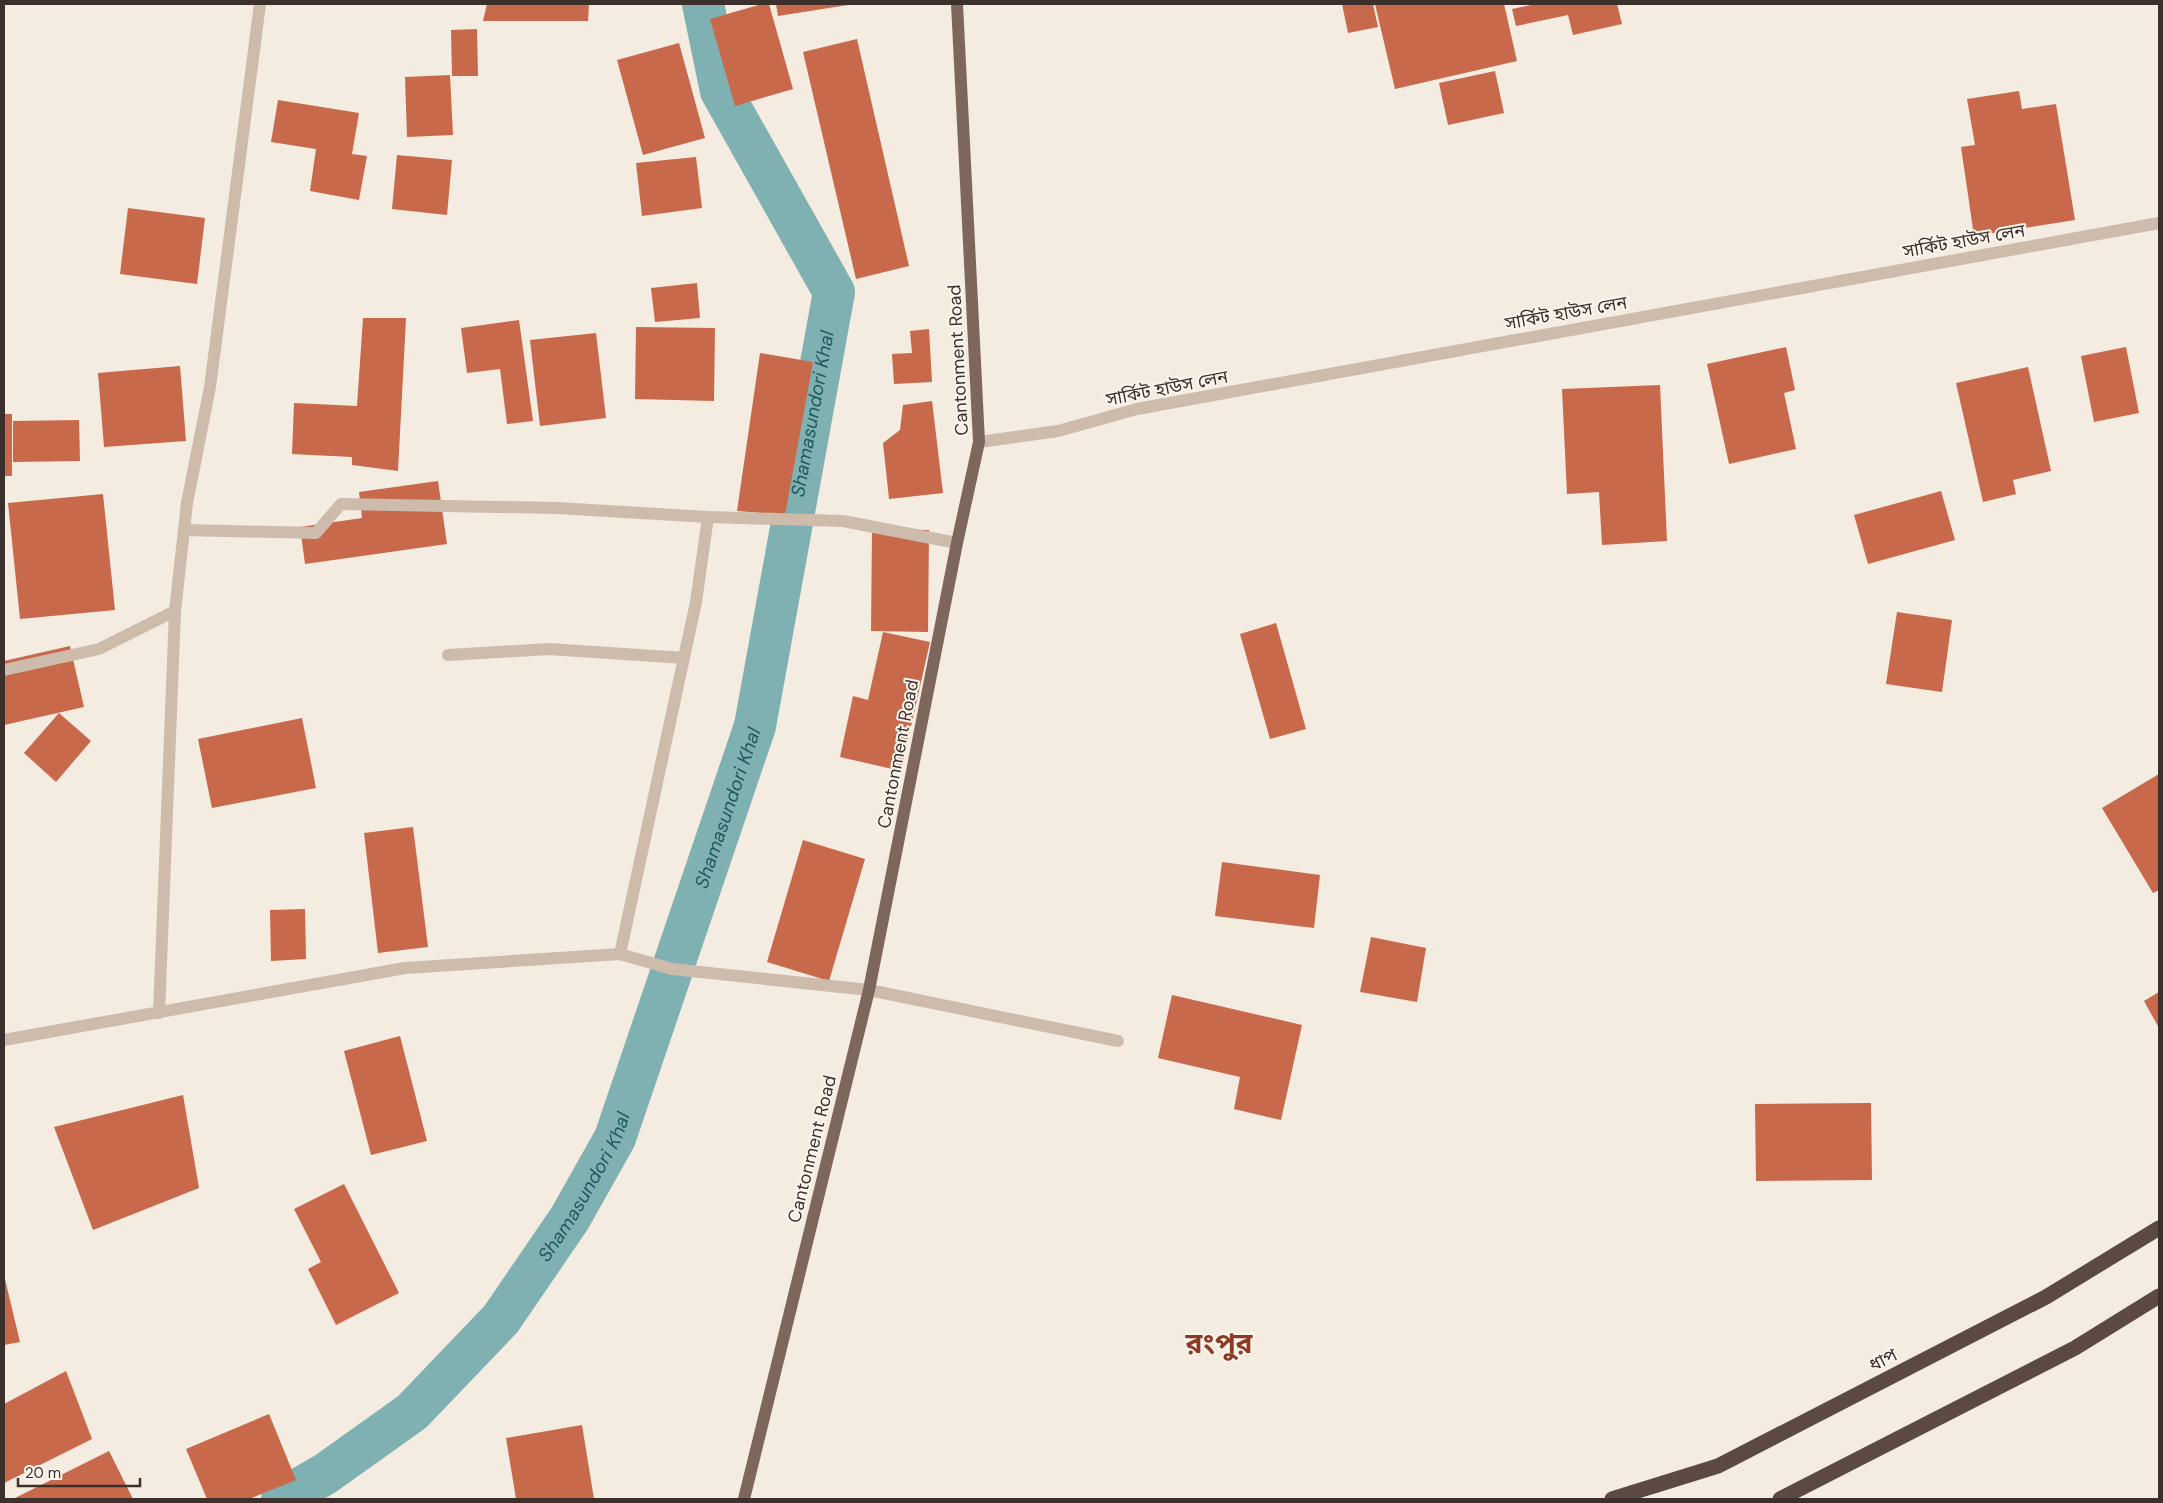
<svg xmlns="http://www.w3.org/2000/svg" width="2163" height="1503" viewBox="0 0 2163 1503" font-family="'DM Sans','Noto Sans Bengali',sans-serif">
<style>
.lines{fill:none;stroke-linecap:round;stroke-linejoin:round}
.canal{stroke:#7fb0b2;stroke-width:42}
.building{fill:#c8694b}
.minor{stroke:#cdbbac;stroke-width:12}
.major{stroke:#7d675c;stroke-width:12}
.highway{stroke:#5c4a42;stroke-width:15}
.labels{text-anchor:middle;dominant-baseline:central;stroke-width:4;stroke-linejoin:round;paint-order:stroke}
.street-label{font-size:18px;fill:#3b302b;stroke:#fbf5ee}
.water-label{font-size:19px;font-style:italic;fill:#1f5a5e;stroke:#fbf5ee}
.town-label{font-size:28px;font-weight:bold;fill:#8c3b22;stroke:#fbf5ee}
</style>
<rect width="100%" height="100%" fill="#f4ebe1"/>
<g class="lines">
<!-- canal -->
<path class="canal" id="s1" d="M282,1499L325,1474L412,1412L501,1319L570,1218L615,1138L755,726L834,292L721,91L703,4"/>
</g>
<!-- building -->
<path class="building" d="M487,4H589L588,21H483Z
M762,4H769L793,89L735,106L710,19Z
M776,4H848V5L778,16Z
M1342,4H1373L1378,27L1348,33Z
M1375,4H1504L1517,61L1395,89Z
M1536,4H1617L1622,24L1573,35L1568,15L1516,26L1512,9Z
M477,29L478,76H452L451,30Z
M857,39L909,266L856,279L803,52Z
M679,43L705,138L643,155L617,60Z
M1495,71L1504,113L1448,125L1439,83Z
M450,75L453,135L407,137L405,77Z
M2019,91L2022,109L2056,104L2075,220L1974,236L1961,147L1975,145L1967,99Z
M278,100L359,113L352,154L367,156L359,200L310,191L316,149L271,142Z
M397,155L452,160L447,215L392,209Z
M696,157L702,208L642,216L636,163Z
M128,208L205,218L197,284L120,274Z
M697,283L700,318L655,322L651,288Z
M363,318H406L398,471L352,465V457L292,454L294,403L357,406Z
M519,320L533,421L507,424L500,369L467,373L461,328Z
M636,327L715,328L714,401L635,399Z
M929,329L932,382L894,384L892,354L912,353L910,331Z
M596,333L606,418L540,426L530,340Z
M1786,347L1795,390L1784,393L1796,449L1729,464L1707,364Z
M2126,347L2139,413L2094,422L2081,356Z
M760,353L813,362L785,515L737,511Z
M180,366L186,441L104,447L98,373Z
M2028,367L2051,471L2013,480L2016,494L1983,502L1956,383Z
M1660,385L1667,541L1602,545L1599,492L1567,494L1562,389Z
M932,401L943,493L889,499L883,443L900,430L903,405Z
M4,414H12V476H4Z
M79,420L80,461L13,462V421Z
M438,481L447,544L305,564L300,527L362,518L359,492Z
M1941,491L1955,540L1868,564L1854,515Z
M103,494L115,610L20,619L8,503Z
M872,529L929,530L928,632L871,631Z
M1897,612L1952,620L1942,692L1886,684Z
M1276,623L1306,729L1270,739L1240,634Z
M883,632L930,642L901,771L840,757L853,696L868,700Z
M70,646L84,707L4,725V661Z
M59,713L91,741L56,782L24,753Z
M302,718L316,788L212,808L198,739Z
M2159,774V890L2153,893L2102,808Z
M413,827L428,947L378,953L364,833Z
M803,840L865,859L829,981L767,962Z
M1222,862L1320,875L1314,928L1215,916Z
M305,909L306,959L271,961L270,910Z
M1371,937L1426,948L1417,1002L1360,992Z
M2159,992V1028L2144,1001Z
M1172,995L1302,1025L1281,1120L1234,1109L1240,1077L1158,1058Z
M400,1036L427,1141L371,1155L344,1051Z
M183,1095L199,1188L93,1230L54,1127Z
M1871,1103L1872,1180L1756,1181L1755,1104Z
M344,1184L399,1293L336,1325L308,1269L321,1262L294,1209Z
M4,1275L20,1342L4,1345Z
M66,1371L92,1439L4,1483V1404Z
M269,1414L296,1480L249,1499H207L186,1449Z
M582,1425L594,1499H516L506,1438Z
M109,1451L133,1499H13Z"/>
<g class="lines">
<!-- minor -->
<path class="minor" d="M979,442L1058,431L1137,409L2159,223
M184,530L316,533L341,504L557,508L708,517L843,521L957,543
M175,611L187,503L210,387L260,4
M448,655L549,649L684,658
M4,670L99,649L175,611L159,1013
M620,954L696,602L708,517
M4,1040L405,968L620,954L672,969L869,990L1118,1041"/>
<!-- major -->
<path class="major" d="M744,1499L869,990L957,543L979,442L957,4"/>
<!-- highway -->
<path class="highway" d="M1612,1499L1718,1466L2046,1297L2159,1228
M1780,1499L2075,1348L2159,1296"/>
</g>
<g class="labels">
<!-- street labels -->
<g class="street-label">
<text transform="translate(1964 241) rotate(-10)">সার্কিট হাউস লেন</text>
<text transform="translate(1566 313) rotate(-10)">সার্কিট হাউস লেন</text>
<text transform="translate(958 360) rotate(-93)">Cantonment Road</text>
<text transform="translate(1167 388) rotate(-11)">সার্কিট হাউস লেন</text>
<text transform="translate(898 754) rotate(-79)">Cantonment Road</text>
<text transform="translate(812 1149) rotate(-76)">Cantonment Road</text>
<text transform="translate(1883 1360) rotate(-27)">ধাপ</text>
</g>
<!-- water labels -->
<g class="water-label">
<text stroke="none"><textPath href="#s1" startOffset="1252">Shamasundori Khal</textPath></text>
<text stroke="none"><textPath href="#s1" startOffset="848">Shamasundori Khal</textPath></text>
<text stroke="none"><textPath href="#s1" startOffset="442">Shamasundori Khal</textPath></text>
</g>
<!-- town labels -->
<g class="town-label">
<text x="1219" y="1343">রংপুর</text>
</g>
</g>
<!-- border -->
<rect width="2163" height="1503" fill="none" stroke="#3b302b" stroke-width="10"/>
<!-- scale -->
<path d="M18 1478v8h122v-8" fill="none" stroke="#3b302b" stroke-width="2.5"/>
<text x="25" y="1478" font-size="15" fill="#3b302b" stroke="#fbf5ee" stroke-width="4" paint-order="stroke">20 m</text>
</svg>
